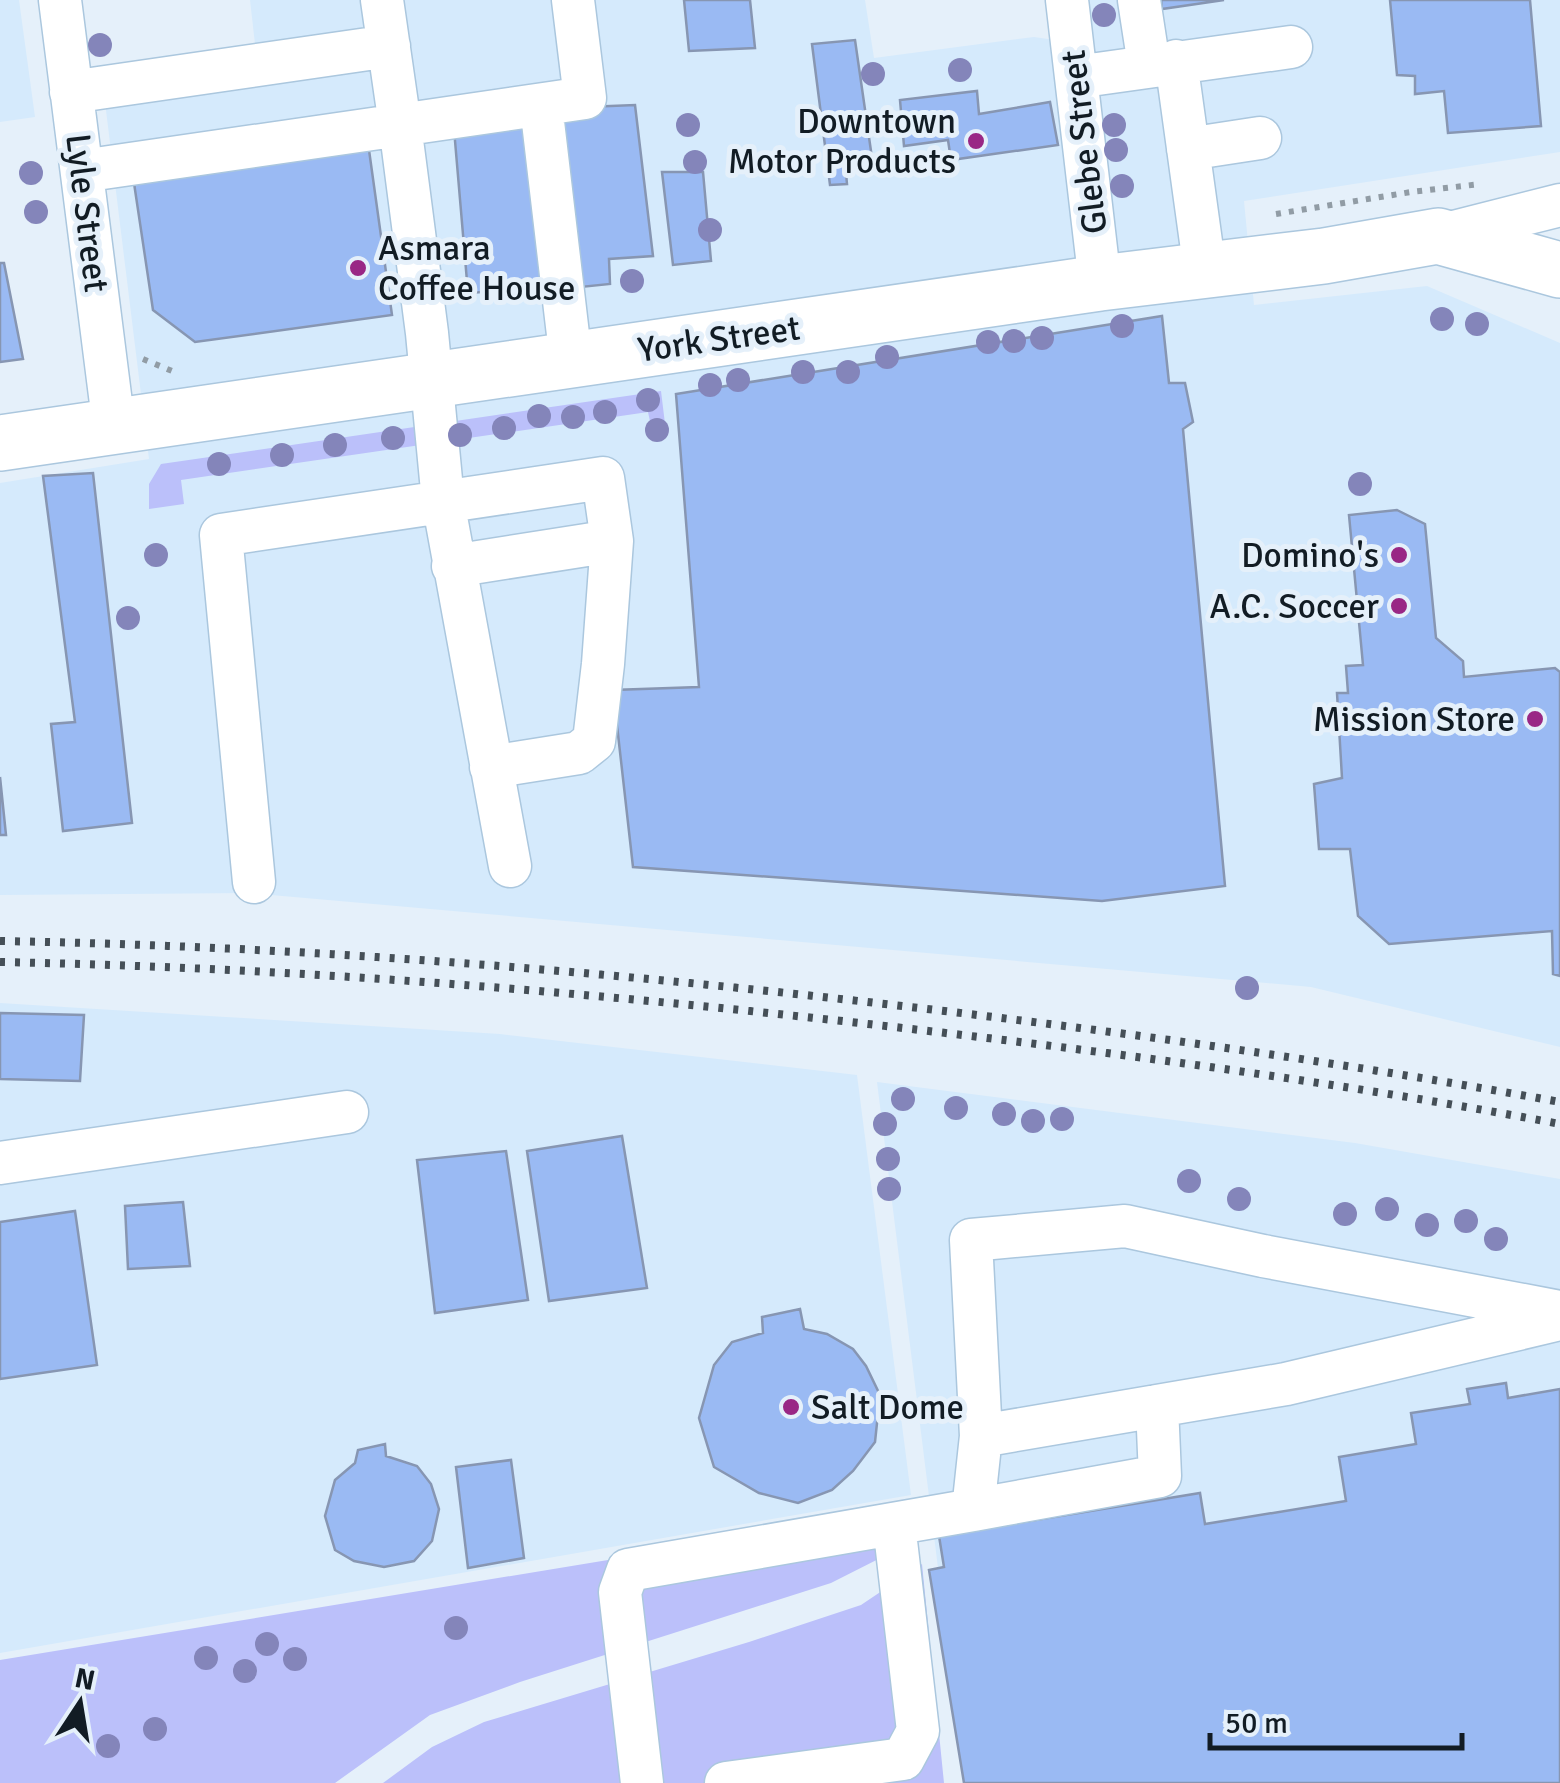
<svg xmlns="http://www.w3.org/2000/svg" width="1560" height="1783" viewBox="0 0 1560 1783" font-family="Signika,sans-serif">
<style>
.built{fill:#d5eafc}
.green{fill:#bbc0fa}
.building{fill:#9abaf3;stroke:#8796b2;stroke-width:2.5}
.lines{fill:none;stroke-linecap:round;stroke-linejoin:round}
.minor-casing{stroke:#abc7de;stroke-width:45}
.major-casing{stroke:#abc7de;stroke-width:58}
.path{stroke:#919ca5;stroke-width:6;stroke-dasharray:5 8;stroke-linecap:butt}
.minor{stroke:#fff;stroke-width:42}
.major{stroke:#fff;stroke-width:55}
.rail{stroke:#454f57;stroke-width:8;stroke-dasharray:5 10;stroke-linecap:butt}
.tree{fill:#8485ba}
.poi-dot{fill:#992785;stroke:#e5f0fa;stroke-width:4}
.labels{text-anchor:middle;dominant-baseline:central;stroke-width:10;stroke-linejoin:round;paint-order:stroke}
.poi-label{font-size:35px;fill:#121c24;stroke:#e5f0fa;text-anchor:end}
.street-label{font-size:35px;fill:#121c24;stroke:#e5f0fa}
</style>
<rect width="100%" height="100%" fill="#e5f0fa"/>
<!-- built -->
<path class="built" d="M0,0H19L35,117L0,122Z
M250,0H865L874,58L1034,37L1055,40L1092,35L1088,0H1560V152L1244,201L1254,305L1427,286L1560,343V1047L1311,987L249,893L0,895V483L149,459L103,86L256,53Z
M0,1003L500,1034L857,1075L911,1495L0,1653Z
M877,1082L1355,1143L1560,1179V1783H965Z"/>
<!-- green -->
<path class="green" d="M661,391L666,432L654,440L648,412L181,480L184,504L149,509V484L161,464Z
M918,1509V1539L831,1583L520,1682L430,1715L335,1783H0V1660Z
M922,1564L944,1783H383L432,1747L484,1722L749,1642L861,1605Z"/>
<!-- building -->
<path class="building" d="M684,0H750L755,48L689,51Z
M1161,0H1224L1162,9Z
M1390,0H1530L1541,126L1448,133L1444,91L1415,94V76L1397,75Z
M855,40L872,158L845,162L847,184L830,185L812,44Z
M977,91L979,114L1050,102L1058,145L951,160L948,140L904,146L900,100Z
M635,105L653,256L609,259L610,284L581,287L561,108Z
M532,123L546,288L468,293L454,129Z
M369,150L392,315L195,342L153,310L134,183Z
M662,172H703L711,261L673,265Z
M0,263H4L23,359L0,362Z
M1162,316L1169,383H1185L1193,422L1183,429L1225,886L1102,901L633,867L613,690L699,687L676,394Z
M93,473L132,823L63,831L51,724L75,722L43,476Z
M1397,510L1425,524L1436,638L1463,661L1464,677L1555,668L1560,672V976L1553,974L1552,931L1389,944L1358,916L1350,849H1319L1314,784L1342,778L1337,693H1348L1346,666L1363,665L1349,515Z
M0,777L6,835H0Z
M0,1013L84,1015L80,1081L0,1079Z
M622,1136L647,1288L549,1301L527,1151Z
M506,1151L528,1300L435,1313L417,1160Z
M183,1202L190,1266L128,1269L125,1206Z
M75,1211L97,1365L0,1379V1222Z
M800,1309L804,1329L827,1334L853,1349L866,1366L880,1395L875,1442L853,1471L832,1490L798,1503L759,1493L714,1467L699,1418L714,1365L732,1342L763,1333L762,1317Z
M1506,1383L1508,1398L1560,1389V1783H964L929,1570L944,1567L939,1536L1200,1493L1205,1524L1346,1501L1339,1457L1416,1444L1411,1413L1470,1404L1467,1389Z
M385,1444L386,1456L417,1466L431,1484L439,1509L432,1541L414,1561L384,1567L354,1561L335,1550L325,1516L335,1480L355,1463L358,1450Z
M511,1460L524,1558L468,1568L456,1467Z"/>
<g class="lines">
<!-- minor casing -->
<g class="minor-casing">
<path id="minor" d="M60,0L114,427
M382,0L400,125L585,98L573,0
M1067,0L1100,283
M1139,0L1149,65
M1176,61L1205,271
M1076,77L1291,47
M71,92L389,46
M541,105L571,360
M1188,149L1260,138
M82,171L400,125L427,333L443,501L510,866
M1438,236L1560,205
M453,566L612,541
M254,882L221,535L603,478L612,541L603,664L594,741L579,753L491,767
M0,1163L347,1112
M1560,1312L1263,1256L1125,1226L971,1240L981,1436L1286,1384L1560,1319
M973,1510L1160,1476L1157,1406
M642,1783L620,1592L628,1570L973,1510L981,1436
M726,1783L903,1759L918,1731L894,1524"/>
</g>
<!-- major casing -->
<g class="major-casing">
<path id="major" d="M0,443L1100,283L1324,256L1438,236L1560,270"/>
</g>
<!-- path -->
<path class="path" d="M1276,214L1411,192L1481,184
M143,359L172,371"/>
<!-- minor -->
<use href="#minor" class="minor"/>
<!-- major -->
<use href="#major" class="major"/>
<!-- rail -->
<path class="rail" d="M0,941C284,946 567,968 850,1000C1087,1027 1324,1059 1560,1102
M0,962C308,968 615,994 920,1030C1134,1055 1348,1084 1560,1124"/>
</g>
<!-- trees -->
<g class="tree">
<circle cx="1104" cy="15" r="12"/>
<circle cx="100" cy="45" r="12"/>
<circle cx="960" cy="70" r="12"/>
<circle cx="873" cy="74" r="12"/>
<circle cx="688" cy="125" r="12"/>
<circle cx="1114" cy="125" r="12"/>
<circle cx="1116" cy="150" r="12"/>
<circle cx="695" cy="162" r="12"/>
<circle cx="31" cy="173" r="12"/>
<circle cx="1122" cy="186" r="12"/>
<circle cx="36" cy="212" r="12"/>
<circle cx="710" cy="230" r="12"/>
<circle cx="632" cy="281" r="12"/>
<circle cx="1442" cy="319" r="12"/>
<circle cx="1477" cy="324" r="12"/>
<circle cx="1122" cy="326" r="12"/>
<circle cx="1042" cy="338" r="12"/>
<circle cx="1014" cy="341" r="12"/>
<circle cx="988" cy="342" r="12"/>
<circle cx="887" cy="357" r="12"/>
<circle cx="803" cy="372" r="12"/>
<circle cx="848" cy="372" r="12"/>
<circle cx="738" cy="380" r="12"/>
<circle cx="710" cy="385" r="12"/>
<circle cx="648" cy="400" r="12"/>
<circle cx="605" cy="412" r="12"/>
<circle cx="539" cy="416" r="12"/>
<circle cx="573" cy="417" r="12"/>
<circle cx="504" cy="428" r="12"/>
<circle cx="657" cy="430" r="12"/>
<circle cx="460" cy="435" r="12"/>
<circle cx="393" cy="438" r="12"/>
<circle cx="335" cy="445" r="12"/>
<circle cx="282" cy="455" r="12"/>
<circle cx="219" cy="464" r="12"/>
<circle cx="1360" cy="484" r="12"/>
<circle cx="156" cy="555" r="12"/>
<circle cx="128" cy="618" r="12"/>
<circle cx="1247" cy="988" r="12"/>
<circle cx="903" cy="1099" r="12"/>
<circle cx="956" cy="1108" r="12"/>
<circle cx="1004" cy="1114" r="12"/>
<circle cx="1062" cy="1119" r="12"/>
<circle cx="1033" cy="1121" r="12"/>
<circle cx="885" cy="1124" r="12"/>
<circle cx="888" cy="1159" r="12"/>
<circle cx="1189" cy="1181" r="12"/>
<circle cx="889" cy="1189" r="12"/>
<circle cx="1239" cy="1199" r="12"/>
<circle cx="1387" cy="1209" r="12"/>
<circle cx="1345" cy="1214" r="12"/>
<circle cx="1466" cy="1221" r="12"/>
<circle cx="1427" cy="1225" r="12"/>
<circle cx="1496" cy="1239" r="12"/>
<circle cx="456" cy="1628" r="12"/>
<circle cx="267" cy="1644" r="12"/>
<circle cx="206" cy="1658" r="12"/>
<circle cx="295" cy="1659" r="12"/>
<circle cx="245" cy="1671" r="12"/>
<circle cx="155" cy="1729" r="12"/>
<circle cx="108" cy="1746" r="12"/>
</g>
<!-- markers -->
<g class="poi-dot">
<circle cx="976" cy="141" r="10"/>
<circle cx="358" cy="268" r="10"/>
<circle cx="1399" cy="555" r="10"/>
<circle cx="1399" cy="606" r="10"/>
<circle cx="1535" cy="719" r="10"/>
<circle cx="791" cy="1407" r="10"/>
</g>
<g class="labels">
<!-- poi labels -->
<g class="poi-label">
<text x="956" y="121">Downtown<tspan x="956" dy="40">Motor Products</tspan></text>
<text x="378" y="248" text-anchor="start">Asmara<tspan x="378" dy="40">Coffee House</tspan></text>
<text x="1379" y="555">Domino's</text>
<text x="1379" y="606">A.C. Soccer</text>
<text x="1515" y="719">Mission Store</text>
<text x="811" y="1407" text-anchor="start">Salt Dome</text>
</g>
<!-- street labels -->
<g class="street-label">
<text transform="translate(1084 142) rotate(-97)">Glebe Street</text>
<text transform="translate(87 213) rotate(83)">Lyle Street</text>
<text transform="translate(719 339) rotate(-8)">York Street</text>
</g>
</g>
<!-- north arrow -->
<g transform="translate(80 1703) rotate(12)" stroke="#e5f0fa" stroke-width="8" paint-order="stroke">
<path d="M0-8L18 38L0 25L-18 38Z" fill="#121c24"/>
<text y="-15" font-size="28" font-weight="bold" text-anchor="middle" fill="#121c24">N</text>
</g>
<!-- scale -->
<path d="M1210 1733v15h252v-15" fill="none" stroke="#121c24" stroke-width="5"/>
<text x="1225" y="1733" font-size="30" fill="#121c24" stroke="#e5f0fa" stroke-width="8" paint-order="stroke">50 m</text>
</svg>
